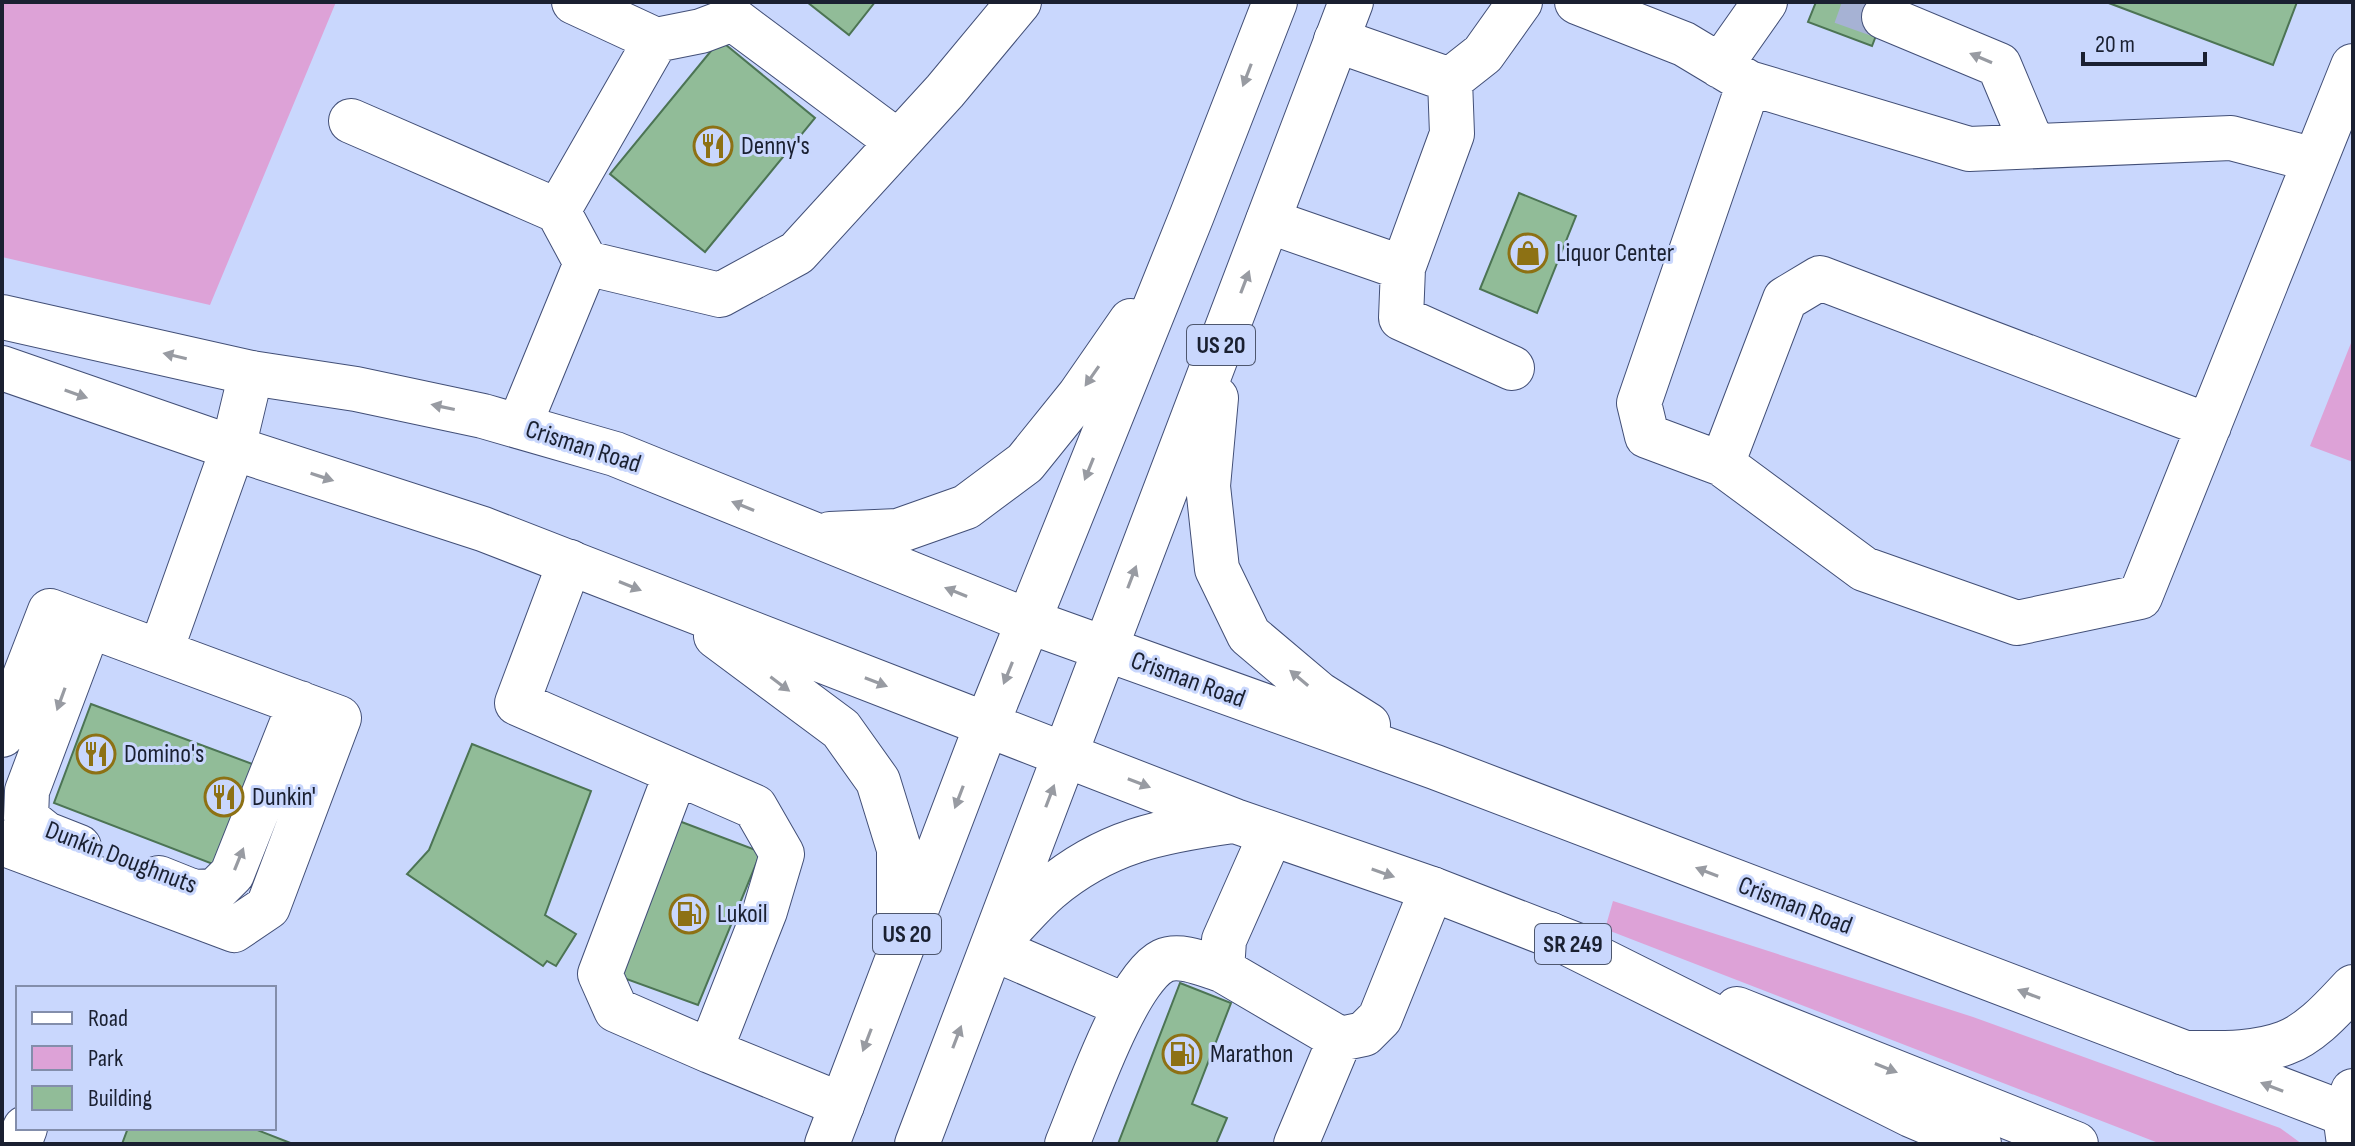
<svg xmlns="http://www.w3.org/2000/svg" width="2355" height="1146" viewBox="0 0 2355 1146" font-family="'Sofia Sans Condensed',sans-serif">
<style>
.green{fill:#dda2d7}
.building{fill:#91bc98;stroke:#4c7454;stroke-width:2}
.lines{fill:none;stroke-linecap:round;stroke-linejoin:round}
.minor-tunnel{stroke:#a6b2d4;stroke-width:44;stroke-dasharray:44 22;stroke-linecap:butt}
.minor-casing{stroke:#424f77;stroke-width:46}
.major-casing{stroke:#424f77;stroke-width:46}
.highway-casing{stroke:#424f77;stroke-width:46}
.minor{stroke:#fff;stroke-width:44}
.major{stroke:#fff;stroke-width:44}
.highway{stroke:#fff;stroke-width:44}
.oneway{fill:#989ba2}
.labels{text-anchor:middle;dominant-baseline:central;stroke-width:6;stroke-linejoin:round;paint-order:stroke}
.shield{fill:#c9d7fd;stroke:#4e576e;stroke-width:2}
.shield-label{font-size:24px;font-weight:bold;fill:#1a2031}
.poi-label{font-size:26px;fill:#1a2031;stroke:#c9d7fd;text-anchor:start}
.street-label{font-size:26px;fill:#1a2031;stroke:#c9d7fd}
</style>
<rect width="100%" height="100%" fill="#c9d7fd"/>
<!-- green -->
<path class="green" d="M2,2H336L210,305L2,257Z
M2353,338V462L2310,446Z
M1613,901L1973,1017L2280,1128L2302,1144H2161L1605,929Z"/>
<!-- building -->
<path class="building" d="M807,2H875L849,35Z
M1816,2H1889L1872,46L1808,22Z
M2106,2H2297L2273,65Z
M720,40L815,118L705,252L610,174Z
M1519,193L1576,216L1537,313L1480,289Z
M91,704L255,765L218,866L54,803Z
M472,744L591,791L545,915L576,934L556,966L547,961L543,966L407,874L429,850Z
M679,821L761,852L698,1005L618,976Z
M1180,983L1231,1003L1192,1104L1227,1118L1216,1144H1118Z
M128,1128H252L293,1144H122Z"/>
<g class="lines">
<!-- minor-tunnel -->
<path class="minor-tunnel" d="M1842,2L1884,17"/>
<!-- minor casing -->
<g class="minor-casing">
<path id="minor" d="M574,2L656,40L701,31L733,19L898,142
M1577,2L1684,44L1749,83L1639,403L1647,436L1722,464L1864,569L2017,623L2140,597L2353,66
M1884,17L1999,65L2033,146
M1336,40L1450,80
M1720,66L1765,2
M1450,80L1452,134L1403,268L1401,318L1512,368
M1450,80L1483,54L1520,2
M1749,83L1969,149L2231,138L2315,160
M351,121L558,211L586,263
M558,211L656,40
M1268,221L1403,268
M519,426L586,263L720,295L797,253L945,91L1019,2
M1722,464L1785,299L1820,278L2209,426
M570,562L517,703L755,807L782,854L765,911L710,1051L842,1105
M161,650L233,448L251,373
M2,735L50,611L339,718L268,907L234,930L2,843
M676,773L600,974L616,1010L710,1051
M1271,834L1224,940L1222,970L1340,1039L1364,1034L1380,1018L1432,889
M79,847L46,834L26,818L27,791L89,626
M159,878L194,892L215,891L232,874L300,703
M992,948L1126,1006
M19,1144L25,1128
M1067,1144C1084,1104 1126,979 1163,961C1180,953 1206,965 1222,970
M1296,1144L1340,1039"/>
</g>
<!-- major casing -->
<g class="major-casing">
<path id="major" d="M2,317L251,373L356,389L483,416L615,454L1028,621L1435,767L2353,1117
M2,368L233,448L483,529L1235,821L1432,889L1584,948
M1216,398L1208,486L1217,569L1249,635L1319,694L1368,725
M830,534L898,531L966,507L1025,463L1079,396L1131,321
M716,636L841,729L878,781L899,849V929
M1004,935C1019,920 1033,903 1048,890C1106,841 1161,831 1233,821
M1737,1009L2076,1144
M827,1144L987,724L1192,215L1275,2
M917,1144L1351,2"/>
</g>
<!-- highway casing -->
<g class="highway-casing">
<path id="highway" d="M1549,934L1911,1115L1979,1144
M2184,1053C2217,1053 2253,1055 2285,1043C2312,1033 2334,1007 2353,987
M2349,1144L2345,1114L2353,1091"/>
</g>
<!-- minor -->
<use href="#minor" class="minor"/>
<!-- major -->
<use href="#major" class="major"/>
<!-- highway -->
<use href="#highway" class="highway"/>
</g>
<!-- one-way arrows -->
<defs><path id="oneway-solid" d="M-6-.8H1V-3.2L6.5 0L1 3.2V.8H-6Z" transform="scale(2)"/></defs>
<g class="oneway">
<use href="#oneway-solid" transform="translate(1981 58) rotate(-157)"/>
<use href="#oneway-solid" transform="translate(1247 75) rotate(111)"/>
<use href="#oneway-solid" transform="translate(1245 282) rotate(-69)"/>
<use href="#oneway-solid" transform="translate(175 356) rotate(-167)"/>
<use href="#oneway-solid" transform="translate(1092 376) rotate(125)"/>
<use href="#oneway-solid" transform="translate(76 394) rotate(19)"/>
<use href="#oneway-solid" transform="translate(443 407) rotate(-168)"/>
<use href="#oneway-solid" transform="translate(1089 469) rotate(112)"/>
<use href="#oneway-solid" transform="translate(322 477) rotate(18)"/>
<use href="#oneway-solid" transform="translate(743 506) rotate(-158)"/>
<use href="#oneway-solid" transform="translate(1132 577) rotate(-69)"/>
<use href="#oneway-solid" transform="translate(630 586) rotate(22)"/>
<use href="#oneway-solid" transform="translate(956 592) rotate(-158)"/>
<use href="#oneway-solid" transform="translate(1008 673) rotate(112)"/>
<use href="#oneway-solid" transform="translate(1299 678) rotate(-140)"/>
<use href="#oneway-solid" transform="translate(876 682) rotate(21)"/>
<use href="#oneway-solid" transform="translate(780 684) rotate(37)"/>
<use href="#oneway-solid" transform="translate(61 699) rotate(110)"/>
<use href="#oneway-solid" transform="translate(1139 783) rotate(21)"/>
<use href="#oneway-solid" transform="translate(1050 796) rotate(-69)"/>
<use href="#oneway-solid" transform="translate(959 797) rotate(111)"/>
<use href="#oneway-solid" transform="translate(239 859) rotate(-68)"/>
<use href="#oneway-solid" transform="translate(1707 872) rotate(-159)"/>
<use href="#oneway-solid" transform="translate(1383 873) rotate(19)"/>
<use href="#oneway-solid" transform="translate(2029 994) rotate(-159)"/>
<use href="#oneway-solid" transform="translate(957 1037) rotate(-69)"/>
<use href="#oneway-solid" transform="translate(867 1040) rotate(111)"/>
<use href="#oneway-solid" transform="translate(1886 1068) rotate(22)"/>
<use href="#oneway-solid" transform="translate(2272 1087) rotate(-159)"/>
</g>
<!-- icons -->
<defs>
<g id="restaurant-ring" transform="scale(2)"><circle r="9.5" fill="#c9d7fd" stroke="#8d7114" stroke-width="1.5"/><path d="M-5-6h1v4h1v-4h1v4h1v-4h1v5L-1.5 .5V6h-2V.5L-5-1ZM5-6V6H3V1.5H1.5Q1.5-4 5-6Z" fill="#8d7114"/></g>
<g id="shop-ring" transform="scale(2)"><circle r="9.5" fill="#c9d7fd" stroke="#8d7114" stroke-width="1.5"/><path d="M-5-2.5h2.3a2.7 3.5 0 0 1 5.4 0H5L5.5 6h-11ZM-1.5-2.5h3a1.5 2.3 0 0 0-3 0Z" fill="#8d7114"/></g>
<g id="fuel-ring" transform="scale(2)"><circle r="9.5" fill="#c9d7fd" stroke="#8d7114" stroke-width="1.5"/><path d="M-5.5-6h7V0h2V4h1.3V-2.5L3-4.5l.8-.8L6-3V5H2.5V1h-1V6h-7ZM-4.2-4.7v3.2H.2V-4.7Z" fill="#8d7114"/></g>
</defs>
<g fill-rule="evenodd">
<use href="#restaurant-ring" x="713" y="146"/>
<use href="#shop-ring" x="1528" y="253"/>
<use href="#restaurant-ring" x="96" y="754"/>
<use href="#restaurant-ring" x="224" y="797"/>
<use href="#fuel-ring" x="689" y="914"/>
<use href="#fuel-ring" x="1182" y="1054"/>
</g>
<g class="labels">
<!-- shield labels -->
<g class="shield">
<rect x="1187" y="325" width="68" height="40" rx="6"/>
<rect x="873" y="914" width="68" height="40" rx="6"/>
<rect x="1535" y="924" width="76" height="40" rx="6"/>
</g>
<g class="shield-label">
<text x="1221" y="345">US 20</text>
<text x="907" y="934">US 20</text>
<text x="1573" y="944">SR 249</text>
</g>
<!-- poi labels -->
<g class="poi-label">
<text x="741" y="146">Denny's</text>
<text x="1556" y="253">Liquor Center</text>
<text x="124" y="754">Domino's</text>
<text x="252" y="797">Dunkin'</text>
<text x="717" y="914">Lukoil</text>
<text x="1210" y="1054">Marathon</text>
</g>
<!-- street labels -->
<g class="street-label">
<text transform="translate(583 447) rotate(18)">Crisman Road</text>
<text transform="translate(1188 680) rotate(20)">Crisman Road</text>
<text transform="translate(121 858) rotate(21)">Dunkin Doughnuts</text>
<text transform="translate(1795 906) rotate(21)">Crisman Road</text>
</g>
</g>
<!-- border -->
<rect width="2355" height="1146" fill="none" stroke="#1a2031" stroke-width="8"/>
<!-- legend -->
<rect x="16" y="986" width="260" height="144" fill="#c9d7fd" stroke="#838eab" stroke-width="2"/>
<rect x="32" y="1012" width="40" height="12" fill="#ffffff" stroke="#838eab" stroke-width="2"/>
<text x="88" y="1026" font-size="24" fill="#1a2031">Road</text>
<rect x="32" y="1046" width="40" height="24" fill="#dda2d7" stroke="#838eab" stroke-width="2"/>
<text x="88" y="1066" font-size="24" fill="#1a2031">Park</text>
<rect x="32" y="1086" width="40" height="24" fill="#91bc98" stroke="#838eab" stroke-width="2"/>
<text x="88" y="1106" font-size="24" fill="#1a2031">Building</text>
<!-- scale -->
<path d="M2083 52v12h122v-12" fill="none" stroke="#1a2031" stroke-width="4"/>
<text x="2095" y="52" font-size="24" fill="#1a2031" stroke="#c9d7fd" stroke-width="6" paint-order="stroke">20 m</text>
</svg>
